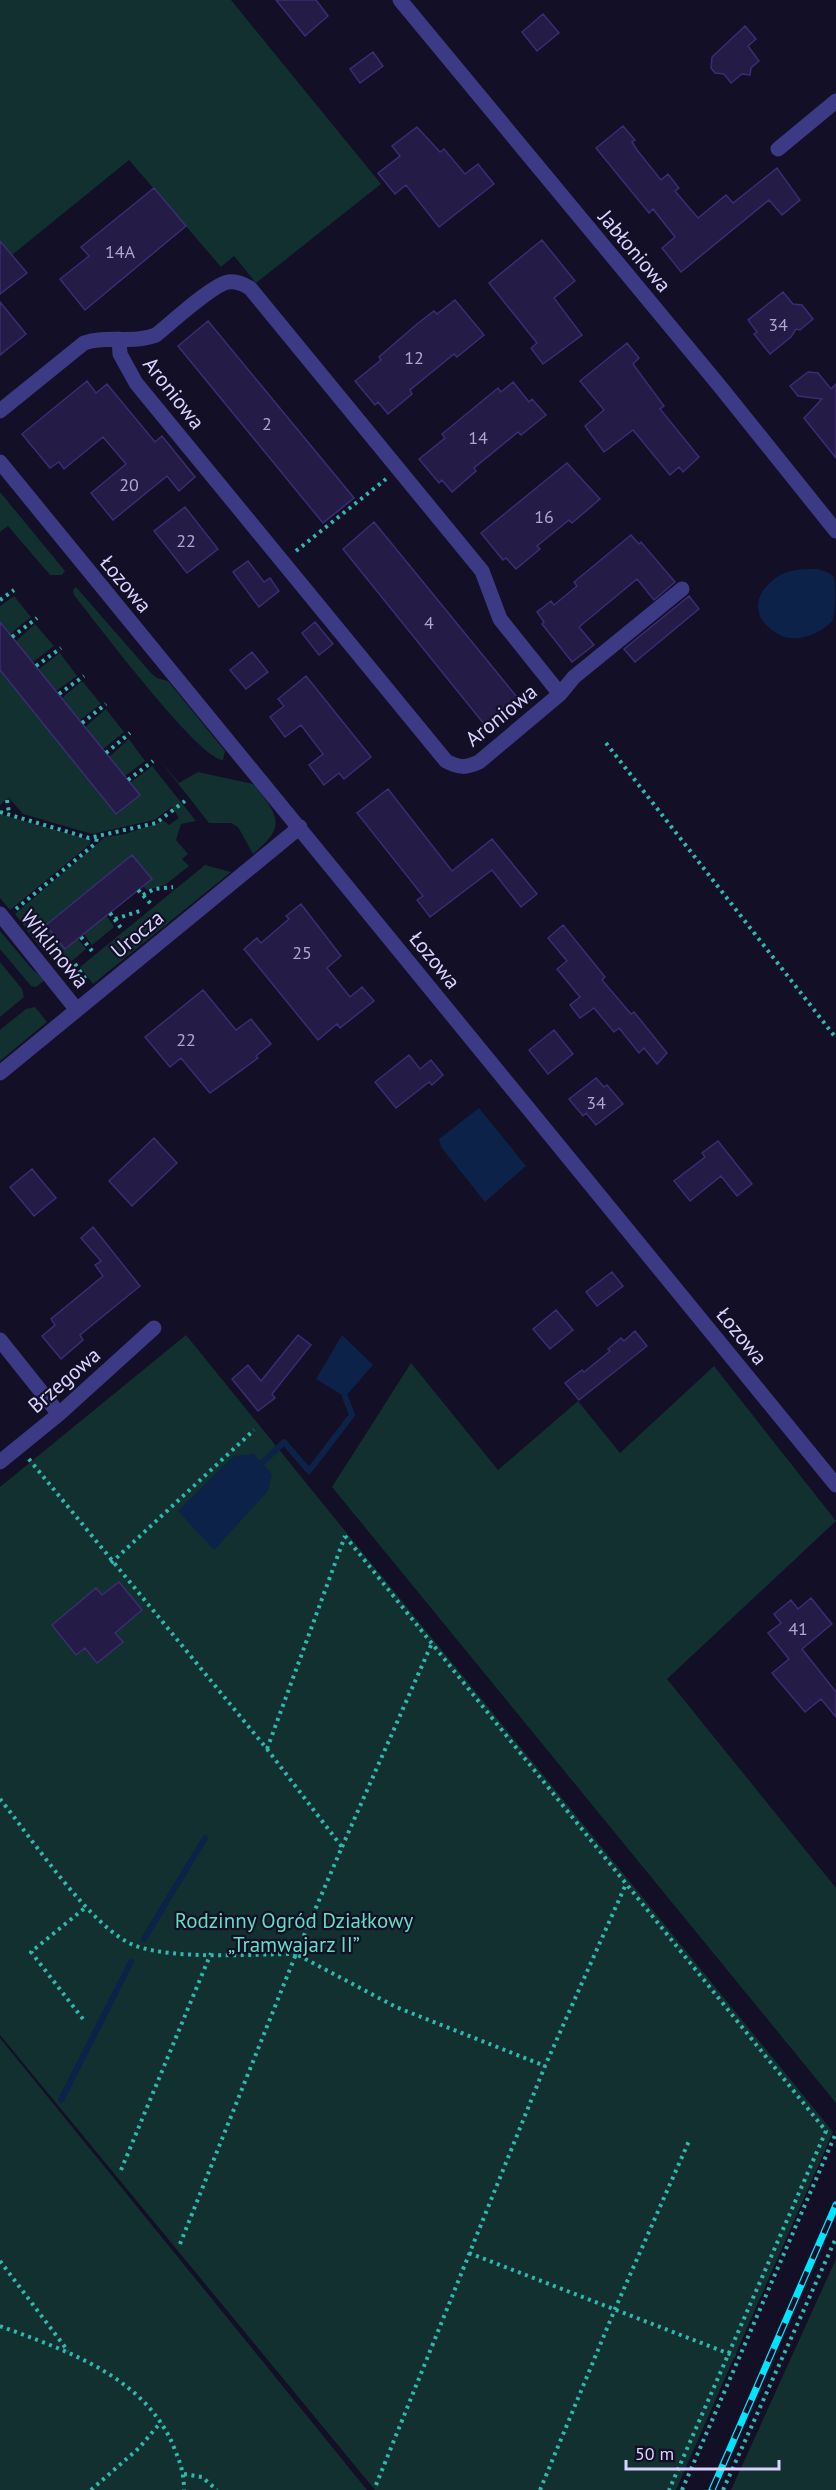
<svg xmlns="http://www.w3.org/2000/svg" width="836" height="2490" viewBox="0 0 836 2490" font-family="'PT Sans',sans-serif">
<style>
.green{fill:#12302f}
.water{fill:#0c2248}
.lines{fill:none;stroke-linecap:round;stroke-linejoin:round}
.stream{stroke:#0c2248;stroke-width:6}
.building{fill:#241b47;stroke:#3b2d73;stroke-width:1.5}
.path{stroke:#2fb8b0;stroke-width:4;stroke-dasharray:3 4.5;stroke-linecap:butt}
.minor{stroke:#3d3a85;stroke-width:15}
.rail-casing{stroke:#00e5ff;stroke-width:7}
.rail{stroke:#130f26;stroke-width:4.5;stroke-dasharray:14;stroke-linecap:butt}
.labels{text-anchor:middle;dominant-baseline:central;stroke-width:4.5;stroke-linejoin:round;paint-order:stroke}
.number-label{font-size:18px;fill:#aca6d1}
.street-label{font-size:21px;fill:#d9d4ff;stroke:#130f26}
.park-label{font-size:21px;fill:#5fe0c0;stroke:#130f26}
</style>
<rect width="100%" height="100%" fill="#130f26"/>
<!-- green -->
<path class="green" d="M0,0H231L381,184L256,283L234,256L221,267L129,160L12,255L0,240Z
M0,492L65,571L62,575H50L8,526L0,532Z
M76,587L151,673L157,678L168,681L225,751L223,760C199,760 95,621 74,595L73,590Z
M14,596L31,617L10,634L0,621V606Z
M35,624L54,646L33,662L16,641Z
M60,653L77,676L56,691L39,669Z
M0,670L116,814L140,795L130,783L152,766L196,821L181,824L176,840L188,854L182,859L189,866L165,885L147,890L143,886L151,879L132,855L46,925L65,949L78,939L86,949C79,954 71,965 62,964C49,964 23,924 15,914L105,837L125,834L164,821L169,825L179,818L172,807L154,820L92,834L23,814L9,798L0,805Z
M82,681L101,704L80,720L62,698Z
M106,709L124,732L103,749L85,727Z
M129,739L145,761L125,776L109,757Z
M158,758L179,783L198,772L253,784C278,815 288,826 253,854L238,827L231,823H209Z
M0,814L91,840L89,845L10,910L0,898Z
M205,865L231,872L93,984L80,967Z
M107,916L114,927L92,945L84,934Z
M0,931L32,969L45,980L36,987L31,986L0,949Z
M0,962L22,989L24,997L0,1017Z
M35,1007L47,1022L0,1061V1030L26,1009Z
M186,1335L833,2132L676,2490H375L0,2035V1487Z
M411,1363L498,1470L578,1401L620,1453L714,1366L836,1521L667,1679L836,1888V2103L332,1487Z
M0,2038L367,2490H0Z
M836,2259V2490H731Z"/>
<!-- water -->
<path class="water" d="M817,569C823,571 830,572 834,577C836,586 836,613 832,621C820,635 794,644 778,634C751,619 752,594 777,577C788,569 804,569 817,569Z
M479,1108L526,1166L485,1202L441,1147L439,1139Z
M342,1335L373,1365L345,1397L316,1379Z
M254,1454L272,1474L268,1491L214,1550L178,1511L234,1456Z"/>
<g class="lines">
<!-- stream -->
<path class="stream" d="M262,1463L284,1442L309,1471L352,1415L345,1397
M144,1939L205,1838
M61,2100L131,1962"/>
</g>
<!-- building -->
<path class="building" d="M276,0H316L328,16L305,36Z
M543,14L559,33L537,51L522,32Z
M745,26L756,39L748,46L759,61L751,68L750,75L742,74L731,83L724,74L715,73L711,68L712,57Z
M373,52L383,66L360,83L350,69Z
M623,126L635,140L632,142L637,150L661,180L668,174L679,188L675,191L698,218L726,195L733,203L777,168L800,200L782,215L769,200L681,272L662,248L675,237L653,209L649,213L596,148Z
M417,127L440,152L444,149L465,174L478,164L494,184L439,227L406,185L395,194L378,173L400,156L392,146Z
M154,188L186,226L85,310L60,279L89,256L81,247Z
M542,240L575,281L554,298L582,335L543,364L531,348L537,343L489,283Z
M0,241L27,273L0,294Z
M783,292L793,304L802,305L813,319L800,330L796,329L791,337L770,354L754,334L757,332L748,320Z
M455,300L484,335L457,357L454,354L410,390L412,394L388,414L378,402L375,405L355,381L381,360L379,357L417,324L434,311L437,314Z
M0,302L26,334L0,355Z
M208,321L354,498L323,523L178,346Z
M627,343L639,358L633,364L664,406L660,409L699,457L683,472L679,467L670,475L633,430L604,452L585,426L604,410L580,381Z
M808,372L818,373L831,389L836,384V458L804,418L822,399L798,396L790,386Z
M87,381L96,393L107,384L155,442L162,436L195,477L179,491L167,476L113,520L91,493L126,464L103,437L64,469L59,462L50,468L22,434Z
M513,382L529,402L532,399L546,415L521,435L518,432L474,468L476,471L452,492L442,480L439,483L419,459L445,438L442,434L498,388L501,392Z
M567,463L600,499L572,523L569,520L537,546L540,549L516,569L506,558L503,560L481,533Z
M185,507L218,549L187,573L154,531Z
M374,522L521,702L488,729L343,549Z
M631,535L639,544L641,542L675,582L654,600L637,579L579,627L594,645L572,662L542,624L544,622L537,612L551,601L554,605L577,586L574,582Z
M248,561L264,582L270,578L279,591L259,607L233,572Z
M689,596L699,609L635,662L624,649Z
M0,622L140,795L116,814L0,670Z
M315,622L333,644L319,655L302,633Z
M252,652L268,672L246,689L230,670Z
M306,676L371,757L344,779L339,773L324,785L309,765L323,754L301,725L285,737L270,717L284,706L278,699Z
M388,789L452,871L492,839L537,894L521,907L492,870L430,917L417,900L423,896L357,813Z
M132,855L152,879L65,949L46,925Z
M301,904L341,956L327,968L350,997L362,987L374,1001L340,1028L337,1024L318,1040L244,949L257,938L261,943L289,919L286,916Z
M563,925L605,977L602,980L631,1014L634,1012L667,1053L657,1064L644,1048L639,1053L619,1028L614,1032L594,1008L580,1018L570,1005L580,997L557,969L567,961L548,938Z
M203,990L236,1030L251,1019L271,1044L256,1056L258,1058L210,1093L181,1058L170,1067L145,1037Z
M554,1030L573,1054L548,1074L529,1050Z
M409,1055L420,1069L431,1060L443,1075L432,1085L429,1082L396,1108L375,1082Z
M596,1078L604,1087L607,1085L623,1104L596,1125L586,1113L583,1116L569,1099Z
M154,1138L177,1163L132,1206L109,1181Z
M718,1141L752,1184L737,1196L721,1176L690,1201L674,1181L705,1157L702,1153Z
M32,1169L56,1198L34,1216L10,1187Z
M93,1227L140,1286L80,1335L83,1340L61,1359L42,1336L55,1325L51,1319L103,1276L95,1265L101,1261L81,1238Z
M612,1272L623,1286L597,1306L586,1292Z
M556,1310L573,1330L550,1349L533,1329Z
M635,1331L647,1346L579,1400L565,1383L582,1370L584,1372L610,1351L608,1349L621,1338L624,1341Z
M298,1335L311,1345L272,1394L275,1398L258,1411L232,1379L248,1365L261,1381Z
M119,1582L142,1610L115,1633L123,1642L97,1663L85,1648L76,1655L52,1625L96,1588L102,1595Z
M811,1598L832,1624L802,1649L836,1692V1717L821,1699L805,1712L772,1673L789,1659L768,1633L781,1623L774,1614L791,1600L798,1609Z"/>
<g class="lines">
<!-- path -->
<path class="path" d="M296,551L386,479
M0,600L14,590
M12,637L37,618
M36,666L61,648
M59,694L84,676
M82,723L106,704
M606,743L836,1038
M106,753L130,733
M128,780L153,761
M7,800L9,813
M0,812L89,838L156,823L185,801
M138,890L151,904
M143,895L154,889L173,887
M16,909L96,843L97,837
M110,913L121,928
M115,919L143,910
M81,937L92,951
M75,964L87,981
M345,1536L826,2131L669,2490
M111,1563L254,1430
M267,1749L345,1536
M0,1799C30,1836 93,1931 136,1946C176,1960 252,1954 296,1954L342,1847L267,1749L28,1458
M342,1847L432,1643
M83,2019L31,1952L86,1907
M121,2170L211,1953
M180,2244L296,1954L396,2007L545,2066
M469,2253L735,2356
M0,2261L68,2351
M0,2326C67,2351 147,2377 175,2450C181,2464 184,2475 184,2490
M184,2474L202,2477L217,2490
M376,2485L545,2066L626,1884
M91,2490L139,2448L161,2422
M540,2490L615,2309L689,2141
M682,2490L836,2133
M723,2490L836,2238"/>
<!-- minor -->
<path class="minor" d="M400,0L718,384L836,531
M778,149L836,101
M119,339L120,354L136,383L446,761C459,768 466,768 479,762L560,694L574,677L682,589
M0,411L84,343C107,335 133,344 156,335C171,323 212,285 228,282C237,281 243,284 250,288L482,571L500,619L560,694
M0,462L836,1485
M0,914L77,1010
M0,1073L300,827
M0,1340L59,1414
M0,1462L59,1414L154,1328"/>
<!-- rail casing -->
<g class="rail-casing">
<path id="rail" d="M712,2490L836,2205"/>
</g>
<!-- rail -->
<use href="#rail" class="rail"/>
</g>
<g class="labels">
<!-- number labels -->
<g class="number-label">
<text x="120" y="251">14A</text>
<text x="778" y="324">34</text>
<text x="414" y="357">12</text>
<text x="267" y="423">2</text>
<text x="478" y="437">14</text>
<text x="129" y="484">20</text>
<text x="544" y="516">16</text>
<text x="186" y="540">22</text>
<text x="429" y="622">4</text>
<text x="302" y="952">25</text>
<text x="186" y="1039">22</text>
<text x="596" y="1102">34</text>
<text x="798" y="1628">41</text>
</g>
<!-- street labels -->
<g class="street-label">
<text transform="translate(635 251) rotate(50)">Jabłoniowa</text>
<text transform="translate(174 393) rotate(52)">Aroniowa</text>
<text transform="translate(126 584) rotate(50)">Łozowa</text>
<text transform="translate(501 715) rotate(-39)">Aroniowa</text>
<text transform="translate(137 934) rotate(-40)">Urocza</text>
<text transform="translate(55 949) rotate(51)">Wiklinowa</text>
<text transform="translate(435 960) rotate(51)">Łozowa</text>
<text transform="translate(742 1336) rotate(51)">Łozowa</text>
<text transform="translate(64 1380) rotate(-41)">Brzegowa</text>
</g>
<!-- park labels -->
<g class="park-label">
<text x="294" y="1920">Rodzinny Ogród Działkowy<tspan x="294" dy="24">„Tramwajarz II”</tspan></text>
</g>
</g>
<!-- scale -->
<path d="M626 2460v9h153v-9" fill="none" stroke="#d9d4ff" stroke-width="3"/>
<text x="635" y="2460" font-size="18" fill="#d9d4ff" stroke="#130f26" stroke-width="4.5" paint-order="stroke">50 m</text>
</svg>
